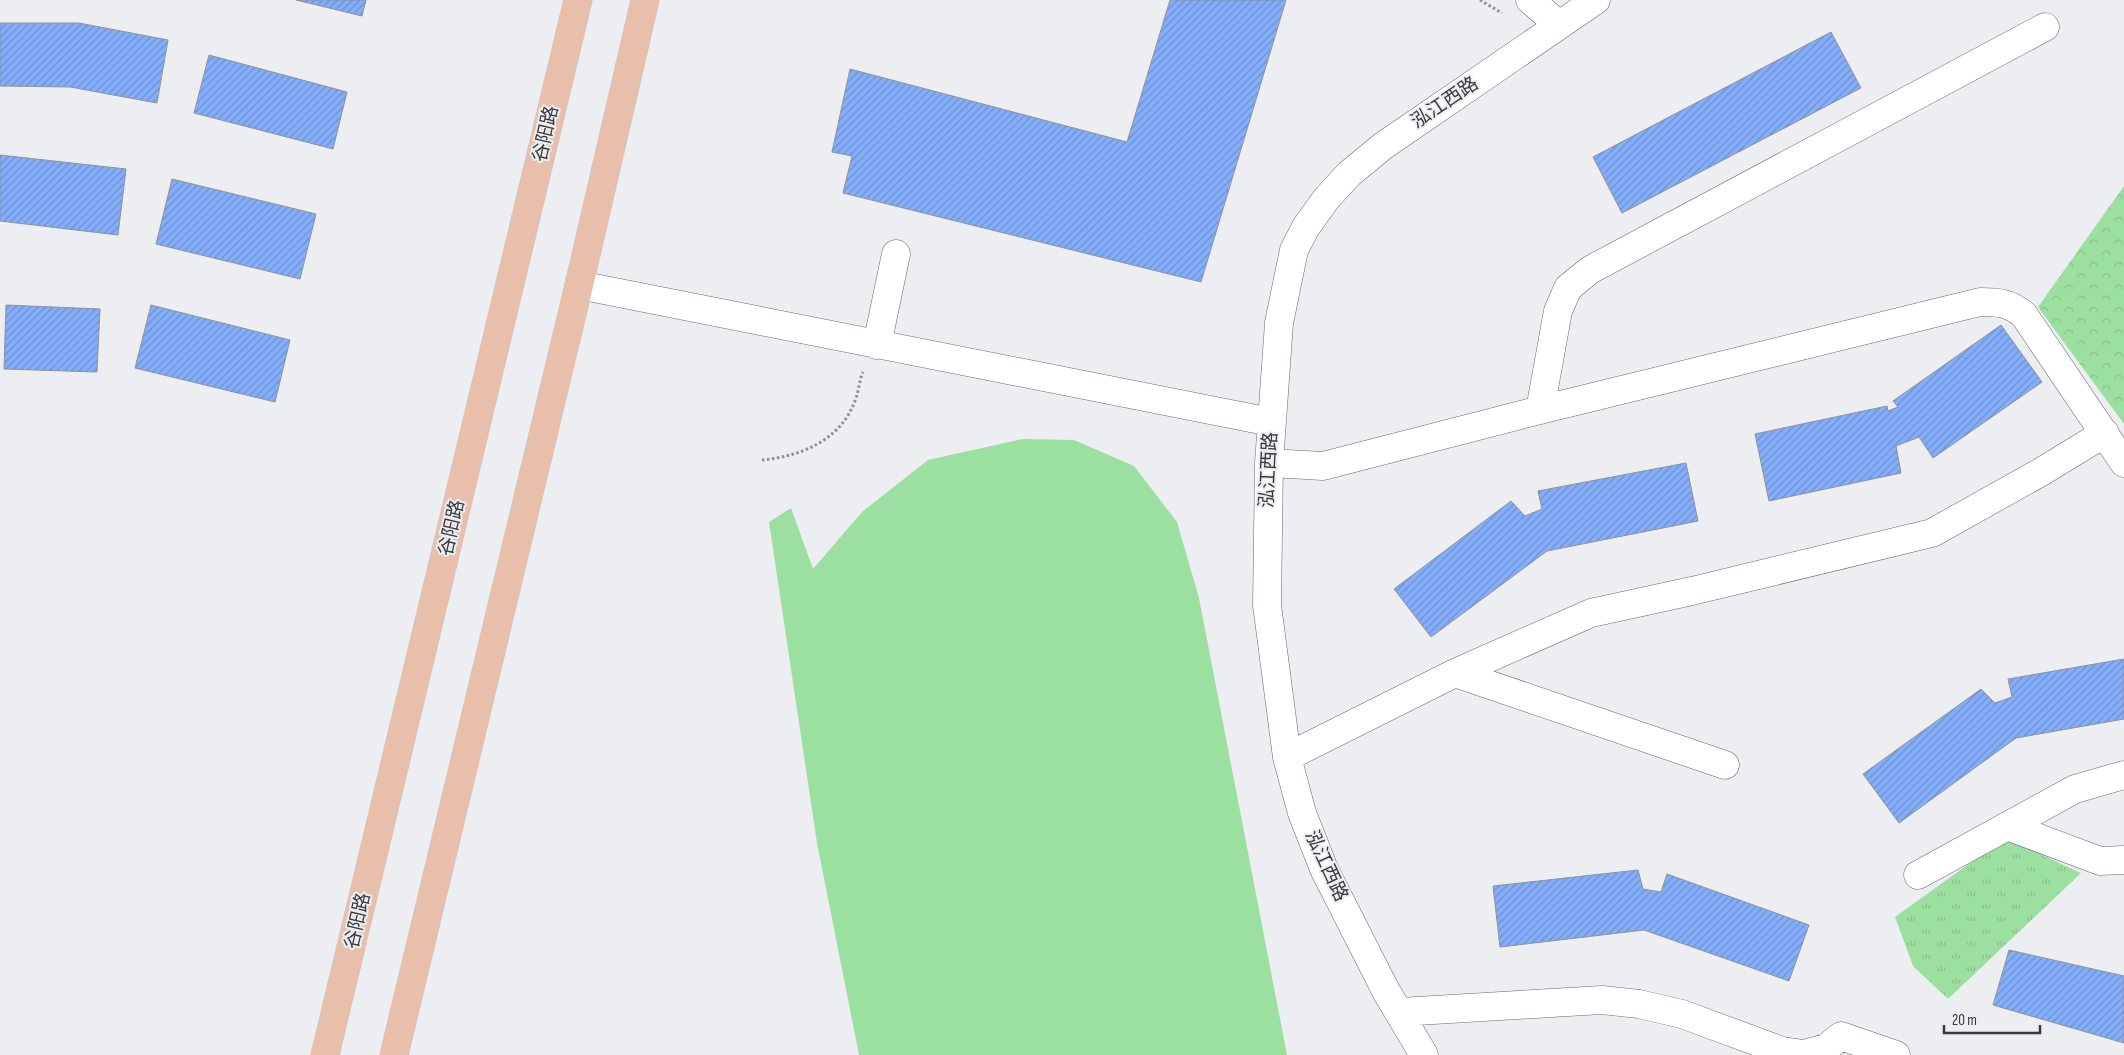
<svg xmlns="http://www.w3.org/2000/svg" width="2124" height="1055" viewBox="0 0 2124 1055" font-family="'Sofia Sans Condensed','Noto Sans SC',sans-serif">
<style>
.grass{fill:url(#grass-tufts)}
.forest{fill:url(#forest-crowns)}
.pitch{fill:#9ce0a1}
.building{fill:url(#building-hatch);stroke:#909294}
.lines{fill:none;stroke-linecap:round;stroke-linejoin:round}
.minor-casing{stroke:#68696b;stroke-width:29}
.major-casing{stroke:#cbcbcc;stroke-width:29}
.path{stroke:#8e8f91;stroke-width:3;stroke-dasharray:2.5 2.5;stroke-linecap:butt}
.minor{stroke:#fff;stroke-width:28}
.major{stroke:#e8bfab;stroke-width:28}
.labels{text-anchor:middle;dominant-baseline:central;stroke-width:4;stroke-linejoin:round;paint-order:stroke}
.street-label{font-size:19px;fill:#373839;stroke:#edeef1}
</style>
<defs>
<pattern id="grass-tufts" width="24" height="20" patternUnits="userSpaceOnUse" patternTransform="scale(1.25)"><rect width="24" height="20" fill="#9ce0a1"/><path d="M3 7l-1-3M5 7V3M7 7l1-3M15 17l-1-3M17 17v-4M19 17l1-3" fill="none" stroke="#87c18b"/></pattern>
<pattern id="forest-crowns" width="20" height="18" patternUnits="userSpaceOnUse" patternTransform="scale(1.25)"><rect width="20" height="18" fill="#9ce0a1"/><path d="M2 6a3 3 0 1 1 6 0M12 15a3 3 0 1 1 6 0" fill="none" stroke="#87c18b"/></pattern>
<pattern id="building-hatch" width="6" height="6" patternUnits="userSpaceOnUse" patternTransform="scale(1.25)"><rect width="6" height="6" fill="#84aefb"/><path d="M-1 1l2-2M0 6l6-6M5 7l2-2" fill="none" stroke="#6d8fcc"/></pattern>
</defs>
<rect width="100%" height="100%" fill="#edeef1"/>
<!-- grass -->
<path class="grass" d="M2005,838L2081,873L1948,999L1913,966L1895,917Z"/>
<!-- forest -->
<path class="forest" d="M2124,186V424L2038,307Z"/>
<!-- pitch -->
<path class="pitch" d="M1023,439L1074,440L1134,466L1177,522L1199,598L1287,1055H859L817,843L769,522L791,508L813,569L862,512L928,460Z"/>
<!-- building -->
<path class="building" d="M296,0H366L362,16Z
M1170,0H1286L1201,282L843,193L852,156L832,152L850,69L1127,142Z
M0,23H79L168,40L157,103L70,87L0,86Z
M1831,32L1861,88L1622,213L1593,157Z
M209,55L347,92L333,149L194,113Z
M0,155L126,169L118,235L0,221Z
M172,179L316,214L300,279L156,244Z
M6,305L100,309L97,372L4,369Z
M151,305L290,340L275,402L135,368Z
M2001,325L2042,382L1933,458L1919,437L1896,446L1901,473L1769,501L1755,434L1887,406L1888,411L1898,407L1893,401Z
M1686,463L1698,521L1547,551L1431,637L1394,589L1511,501L1525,516L1542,509L1538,491Z
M2124,659V719L2016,738L1899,823L1863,774L1981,689L1995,703L2012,697L2008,679Z
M1638,870L1643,889L1661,892L1667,874L1809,925L1789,981L1644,930L1500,947L1493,886Z
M2009,950L2124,976V1043L1993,1005Z"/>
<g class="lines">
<!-- minor casing -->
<g class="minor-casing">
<path id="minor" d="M1530,0L1559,25
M579,285L1271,422
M877,345L896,254
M1540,410L1558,311L1568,288L1590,270L2045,27
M1269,463L1323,466L1540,410L1980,302C1999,302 2010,303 2024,315L2124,463
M1455,673L1725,765
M1287,757L1455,673L1591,613L1692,591L1932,533L2041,472L2105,433
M2007,826L2100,861L2124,860
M1918,875L2075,789L2124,775
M1400,1012L1602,1000L1639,1004L1682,1014L1782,1051L1804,1054L1826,1048L1841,1036L1896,1055
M1424,1055L1386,991L1324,869L1302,813L1287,757L1267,605L1269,463L1279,323L1294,250L1306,227L1326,199L1349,174L1383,146L1596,0"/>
</g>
<!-- major casing -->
<g class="major-casing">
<path id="major" d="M325,1055L578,0
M394,1055L579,285L645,0"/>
</g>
<!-- path -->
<path class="path" d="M1480,0L1502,13
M762,460C802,456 842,440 856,398C859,390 859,381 863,372"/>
<!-- minor -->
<use href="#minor" class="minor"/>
<!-- major -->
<use href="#major" class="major"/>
</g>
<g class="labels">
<!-- street labels -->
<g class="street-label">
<text transform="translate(1445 103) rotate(-34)">泓江西路</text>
<text transform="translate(546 134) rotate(-77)">谷阳路</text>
<text transform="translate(1269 470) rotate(-87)">泓江西路</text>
<text transform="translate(452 528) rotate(-77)">谷阳路</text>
<text transform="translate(1326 866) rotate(65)">泓江西路</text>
<text transform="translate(358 921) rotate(-77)">谷阳路</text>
</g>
</g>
<!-- scale -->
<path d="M1944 1025v8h96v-8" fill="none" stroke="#373839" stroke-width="2.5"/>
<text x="1952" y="1025" font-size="15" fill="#373839" stroke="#edeef1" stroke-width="4" paint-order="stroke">20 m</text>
</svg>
